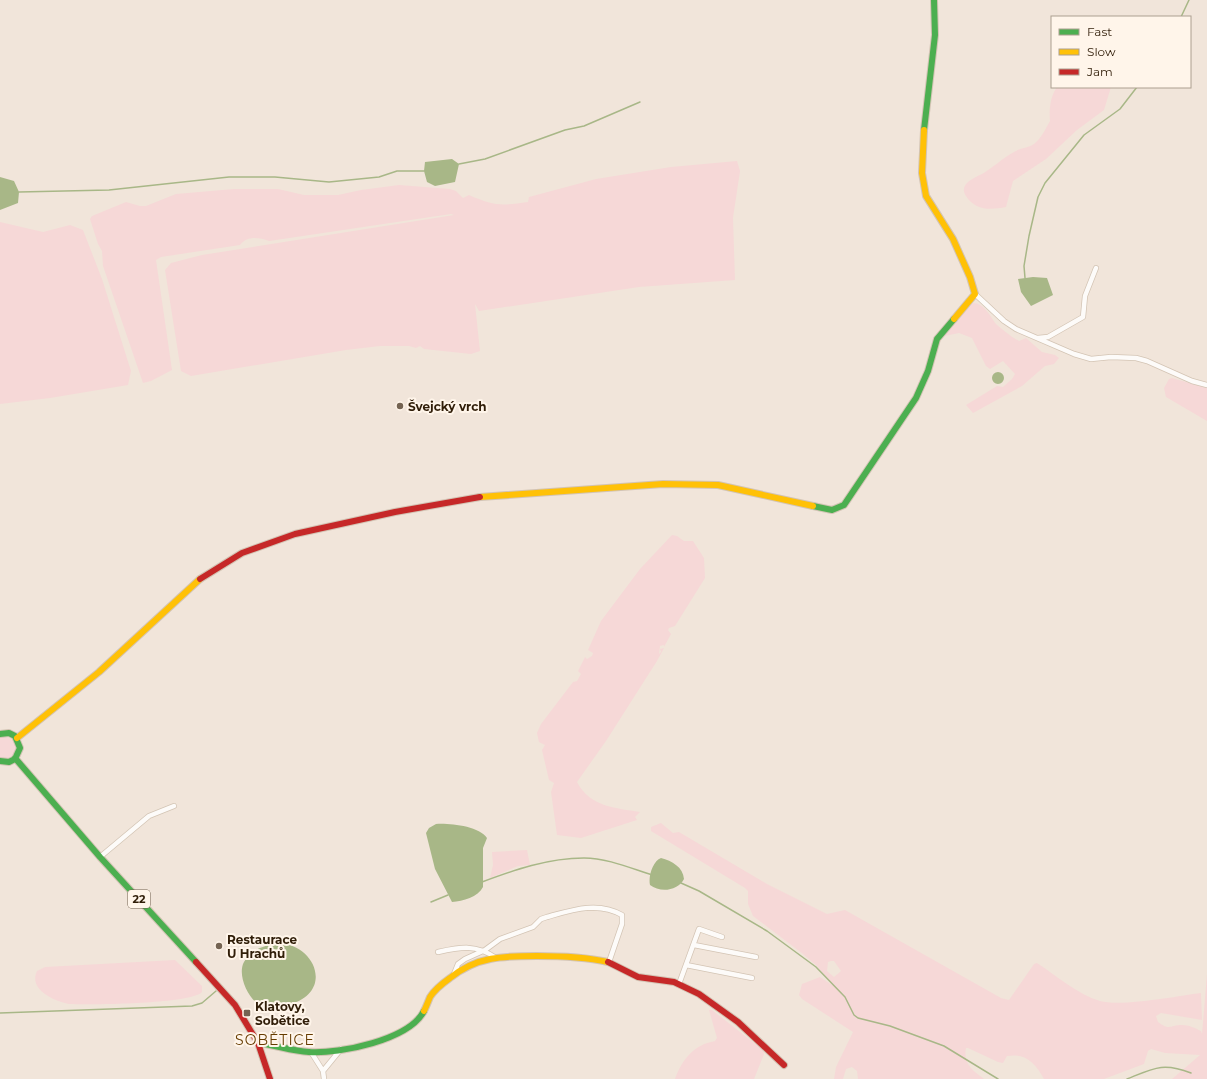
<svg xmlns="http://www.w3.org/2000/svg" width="1207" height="1079" viewBox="0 0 1207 1079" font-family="Montserrat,sans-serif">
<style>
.green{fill:#f6d8d7;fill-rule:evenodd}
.water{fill:#a8b787}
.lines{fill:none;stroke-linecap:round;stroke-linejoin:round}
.stream{stroke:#a8b787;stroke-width:1.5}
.street-casing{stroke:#d3c4b4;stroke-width:6}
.fast-casing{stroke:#d3c4b4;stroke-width:8}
.slow-casing{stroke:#d3c4b4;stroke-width:8}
.jam-casing{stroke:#d3c4b4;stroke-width:8}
.street{stroke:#fdfbf9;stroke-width:4.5}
.fast{stroke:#4caf50;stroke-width:6}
.slow{stroke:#ffc107;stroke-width:6}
.jam{stroke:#c62828;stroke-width:6}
.poi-dot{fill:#746352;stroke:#fff5ea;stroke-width:1.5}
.labels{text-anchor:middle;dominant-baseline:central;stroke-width:4;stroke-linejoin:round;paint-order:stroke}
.shield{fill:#fff5ea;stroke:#6e5e4c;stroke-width:1}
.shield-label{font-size:11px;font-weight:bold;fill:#301d08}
.poi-label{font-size:12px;font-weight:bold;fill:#301d08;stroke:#fff5ea;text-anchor:start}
.quarter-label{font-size:14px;letter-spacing:1px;fill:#663c00;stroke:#fff5ea}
</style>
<rect width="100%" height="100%" fill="#f1e5da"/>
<!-- green -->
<path class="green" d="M1057,87H1111L1104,110L1077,130L1046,159L1013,181L1006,207C994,209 981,211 971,202C955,187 969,180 982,174C990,170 1004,157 1014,152C1020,148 1028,148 1034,144C1041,139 1046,128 1050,121C1049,110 1050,97 1057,87Z
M737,161L740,171L733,218L735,280L639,287L479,311L475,304L480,351L471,354L424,349L420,346L416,348L409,346H380L346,350L191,376L181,371L165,270L171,263L202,255L454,215L451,214L269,241C258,237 247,236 240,245L161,257L156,260L172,370L151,381L143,383L103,266L102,251L98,244L90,219L92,216L126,202L140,206H146L176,194L234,189H278L304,195H338L361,190L399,185L450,189L456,191L463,198L469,195C494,206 501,206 528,202L529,197L596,179L671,167Z
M0,222L43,232L70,225L83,230L102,279L131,371L128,385L50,398L0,404Z
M973,303C984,303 990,316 996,324C1003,330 1011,337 1019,341L1026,338L1042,352L1055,355L1059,358L1054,364L1045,366L1022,386L973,413L966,405L997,386L1003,387L1012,379L1015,374L1003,361L990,369L986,366L972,338L959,333L944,336V333Z
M1172,378L1207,388V421L1166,397L1164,388L1169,379Z
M672,535L677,536L684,541H693L704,558L705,578L675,626L669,628L668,630L671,634L664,647V645L660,646L659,654L661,652L660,649L664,648L657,661L606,741L577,782C590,807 616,808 640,812L635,817L637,820L581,838L557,835L551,792L554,783L549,780L542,750L545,745L539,742L537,733L541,724L573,682L577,681L581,674L578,671L585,657L587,659L592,656L593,653L588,650L601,621L640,569Z
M3,737C25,737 18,764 0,757V738Z
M661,823L673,833L679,832L767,884L827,914L845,910L1001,998L1009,1000L1034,964L1037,963C1057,976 1077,994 1100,1001C1122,1007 1177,996 1201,993L1202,1020L1161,1013L1156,1016L1158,1022C1170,1031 1170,1025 1182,1025C1189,1025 1195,1028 1201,1031L1202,1034L1207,974V1079H1172L1200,1055L1165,1053L1151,1049L1148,1051L1144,1064L1104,1079H1044C1035,1063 1026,1053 1007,1056L1003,1063L998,1062L968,1048H966C963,1064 972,1070 984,1079H858L857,1071L852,1067L846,1069L843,1079H834L836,1067L853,1032L802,999L799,995L802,984L820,977L832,985L817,966L803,954L753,916L748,904V891L745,888L651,831V827ZM831,961H834L841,971L834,977L827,971L828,962Z
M527,850L530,865L518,866L490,878L493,865L492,852Z
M175,960L202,986V992C192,1004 89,1005 69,1004C55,1001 28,990 37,971L45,967Z
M709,1010H712L763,1050L764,1054L754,1079H675C682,1060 693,1045 715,1041L717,1038Z"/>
<!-- water -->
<path class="water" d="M452,159L459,164L455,182L435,186L427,182L424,171L425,162Z
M0,177L14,181L19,192L18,203L0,210Z
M1033,277L1047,278L1053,295L1031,306L1021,292L1018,279Z
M992 378a6 6 0 1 1 12 0a6 6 0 1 1-12 0Z
M436,824C449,823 479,826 487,838L483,848V887C478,897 463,901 452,902L435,869L426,833L429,828Z
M661,858C672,861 683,867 684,879C678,891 660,893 650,885C648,876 653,861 661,858Z
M277,943C314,943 335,990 291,1004C283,1007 276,1009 267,1008C251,1006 236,976 244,962C251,949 264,946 277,943Z"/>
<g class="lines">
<!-- stream -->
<path class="stream" d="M1181,17L1189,0
M459,164L485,159L565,130L584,126L640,102
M19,192L109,190L229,177H275L329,182L379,177L397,171H424
M1025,278L1024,266L1029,236L1038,197L1045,183L1084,135L1120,109L1137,87
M482,882C514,870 548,858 584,858C607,858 630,868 652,875
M681,883L699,891L767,931L816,967L845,997L854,1015L858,1018L890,1026L944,1046L998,1079
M431,902L448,895
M0,1013L192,1006L202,1003L216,991
M1127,1079C1154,1068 1163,1062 1191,1073"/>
<!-- street casing -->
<g class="street-casing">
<path id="street" d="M975,294L1004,321L1016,329L1074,354L1091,359L1111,357L1136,358L1147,361L1192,381L1207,385
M1038,338L1048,337L1083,317L1085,296L1096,268
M100,857L149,816L174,806
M694,945L756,957
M438,952C461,947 476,944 496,958
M686,965L752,978
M454,974L458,964L465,959L485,950L500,939L533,927L541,919L547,917C572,910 598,901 622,915V924L609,962
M679,984L699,929L722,937
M311,1052L323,1071L324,1079
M323,1071L341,1049"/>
</g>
<!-- fast casing -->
<g class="fast-casing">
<path id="fast" d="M924,130L935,35L934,0
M813,506L832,510L844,505L916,398L928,371L937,339L954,319
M0,734L9,733L15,736L20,748L15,759L9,762L0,761
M15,758L100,857L196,962
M258,1043C275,1045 292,1051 309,1052C340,1054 409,1040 424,1011"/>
</g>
<!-- slow casing -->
<g class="slow-casing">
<path id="slow" d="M924,130L922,173L926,196L953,239L970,277L975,294L954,319
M480,497L663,484L718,485L813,506
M17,738L99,672L200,579
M424,1011C426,1007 428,1002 430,997C435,989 443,983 450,978C477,956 504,956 537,956C561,956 585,957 608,962"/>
</g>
<!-- jam casing -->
<g class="jam-casing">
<path id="jam" d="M200,579L242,553L295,534L395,512L480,497
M196,962L235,1005L258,1043L270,1079
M608,962L638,977L674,982L699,994L738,1022L784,1065"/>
</g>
<!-- street -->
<use href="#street" class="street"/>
<!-- fast -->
<use href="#fast" class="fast"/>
<!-- slow -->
<use href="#slow" class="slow"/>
<!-- jam -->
<use href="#jam" class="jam"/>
</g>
<!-- markers -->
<g class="poi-dot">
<circle cx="400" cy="406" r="4"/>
<circle cx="219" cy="946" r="4"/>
<rect x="243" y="1009" width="8" height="8" rx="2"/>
</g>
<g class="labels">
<!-- shield labels -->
<rect class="shield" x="128" y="890" width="22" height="18" rx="3"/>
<g class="shield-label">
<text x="139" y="899">22</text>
</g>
<!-- poi labels -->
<g class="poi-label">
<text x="408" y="406">Švejcký vrch</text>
<text x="227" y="939">Restaurace<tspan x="227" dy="14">U Hrachů</tspan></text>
<text x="255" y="1006">Klatovy,<tspan x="255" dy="14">Sobětice</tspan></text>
</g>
<!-- quarter labels -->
<g class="quarter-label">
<text x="275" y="1040">SOBĚTICE</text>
</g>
</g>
<!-- legend -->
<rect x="1051" y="16" width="140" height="72" fill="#fff5ea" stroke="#ac9f90"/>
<rect x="1059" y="29" width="20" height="6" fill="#4caf50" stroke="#ac9f90"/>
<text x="1087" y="36" font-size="12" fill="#301d08">Fast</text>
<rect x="1059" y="49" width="20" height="6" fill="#ffc107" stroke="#ac9f90"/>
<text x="1087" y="56" font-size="12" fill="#301d08">Slow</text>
<rect x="1059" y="69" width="20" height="6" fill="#c62828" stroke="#ac9f90"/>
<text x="1087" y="76" font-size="12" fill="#301d08">Jam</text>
</svg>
